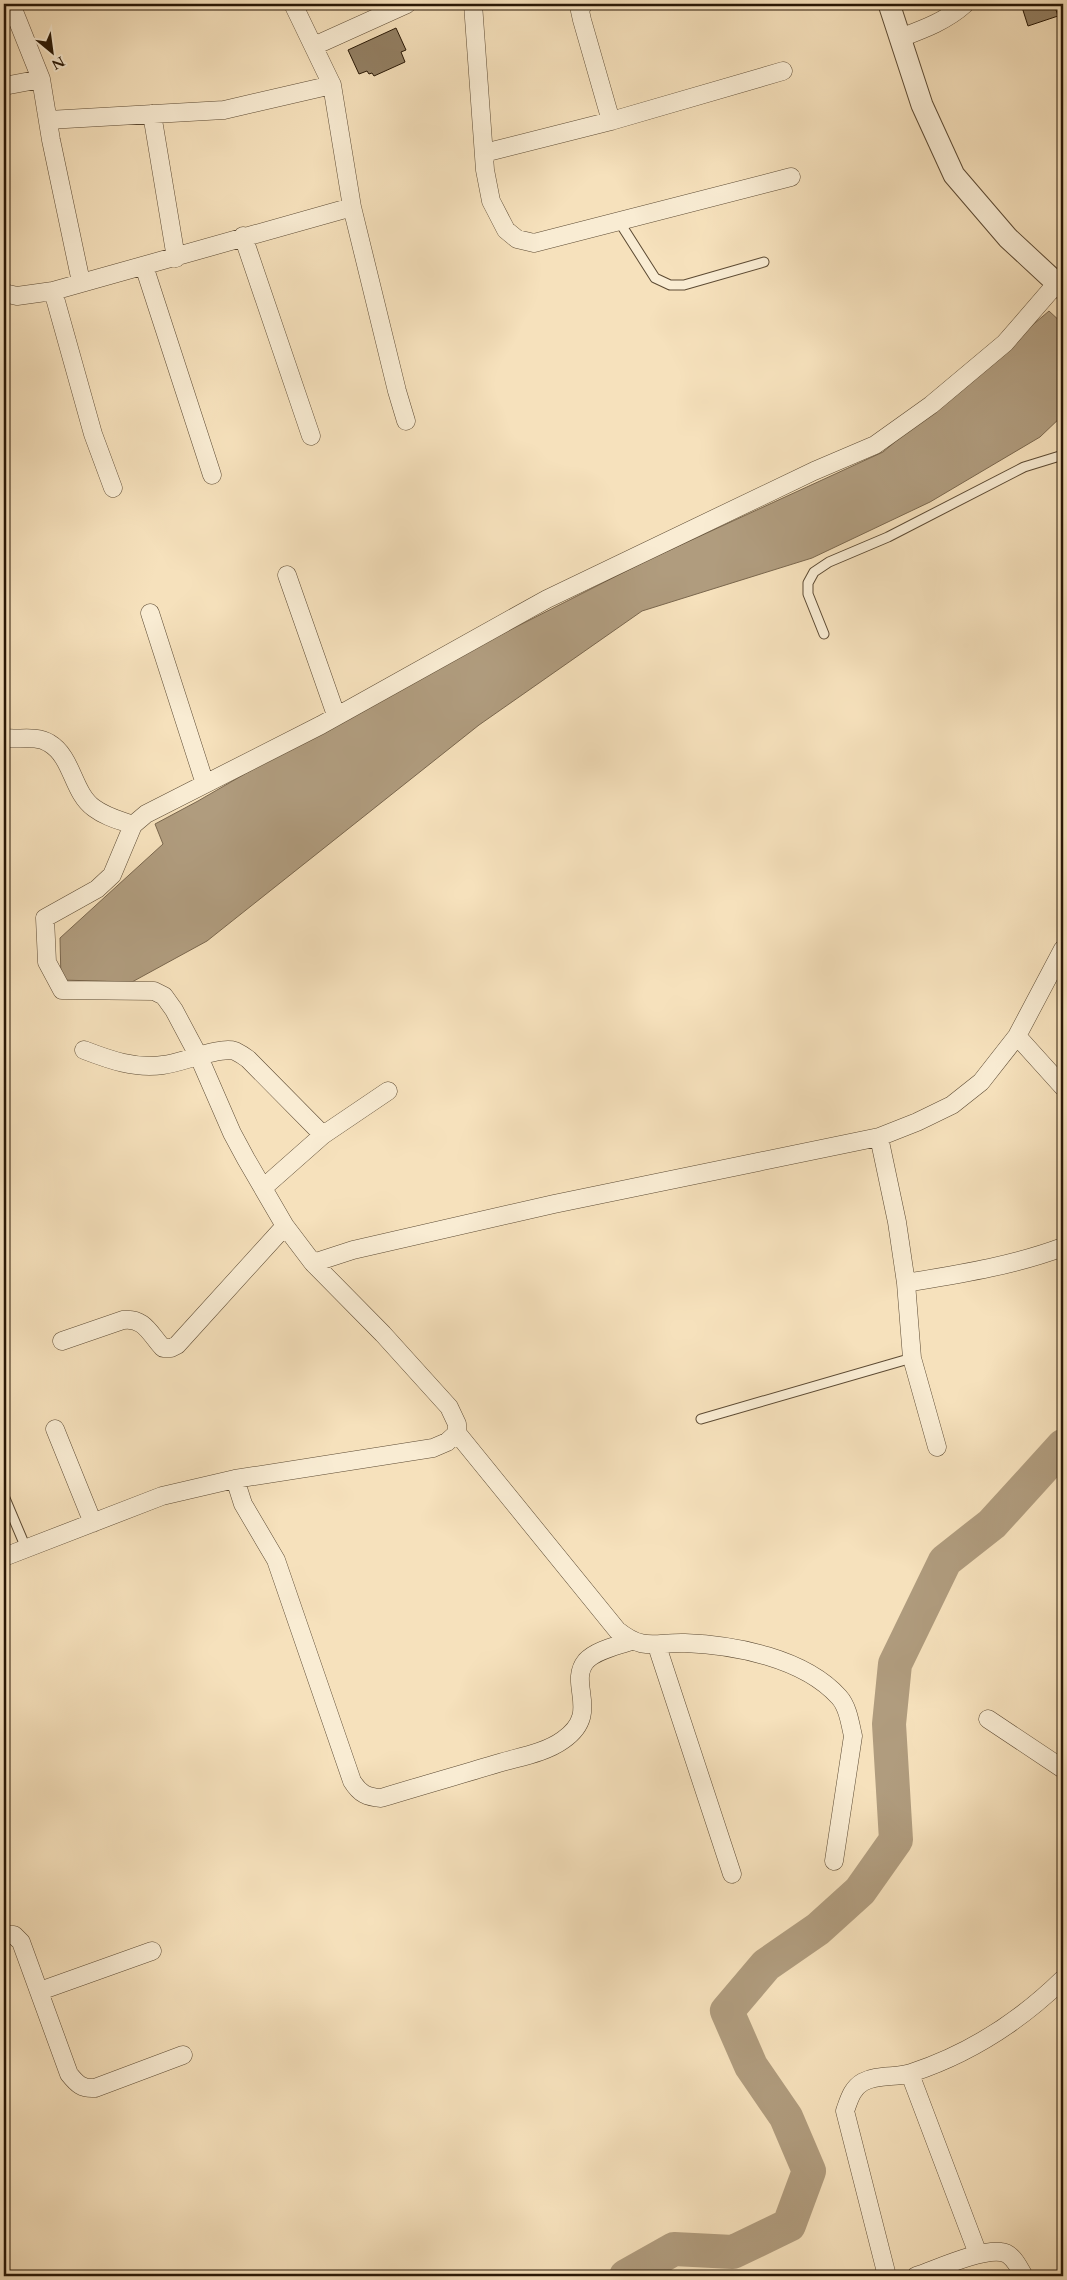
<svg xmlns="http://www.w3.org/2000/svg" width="1067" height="2280" viewBox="0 0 1067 2280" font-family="Cardo,serif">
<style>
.water{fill:#b09c7e;stroke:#7a674e}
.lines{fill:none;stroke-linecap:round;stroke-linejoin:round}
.river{stroke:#b09c7e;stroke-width:34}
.building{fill:#938064;stroke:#281705}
.service-casing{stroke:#5c4a33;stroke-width:11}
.minor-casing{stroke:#5c4a33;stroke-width:19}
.tertiary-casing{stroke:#5c4a33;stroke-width:23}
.service{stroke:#f9ecd3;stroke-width:9}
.minor{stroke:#f9ecd3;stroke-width:18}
.tertiary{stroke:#f9ecd3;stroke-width:21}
</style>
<rect width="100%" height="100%" fill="#f6e1bc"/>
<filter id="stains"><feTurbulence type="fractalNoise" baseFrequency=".004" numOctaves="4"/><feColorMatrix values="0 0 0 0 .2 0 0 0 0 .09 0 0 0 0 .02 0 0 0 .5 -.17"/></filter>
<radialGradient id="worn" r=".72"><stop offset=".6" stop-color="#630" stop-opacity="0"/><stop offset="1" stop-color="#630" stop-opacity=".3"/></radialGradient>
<!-- water -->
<path class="water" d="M1049,311L1063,324V415L1040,437L930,502L812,558L642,611L479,725L207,941L132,982L61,980L60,938L163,844L155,824L198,801L376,698L648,560L883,452Z"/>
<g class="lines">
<!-- river -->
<path class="river" d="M626,2276L674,2249L733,2252L789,2225L809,2171L786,2117L751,2066L727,2011L766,1965L818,1929L860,1891L896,1840L889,1724L895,1664L945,1561L992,1524L1063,1446"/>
</g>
<!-- building -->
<path class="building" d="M1021,4H1054L1058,16L1028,26Z
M396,28L406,50L401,52L405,62L374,76L372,73L369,74L367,71L359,74L348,50Z"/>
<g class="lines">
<!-- service casing -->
<g class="service-casing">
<path id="service" d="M620,223L655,278L670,285H684L764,262
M824,634L808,594V583L814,572L829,562L888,537L1024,467L1063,455
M701,1419L912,1358
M4,1496L26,1548"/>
</g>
<!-- minor casing -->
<g class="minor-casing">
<path id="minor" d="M11,4L41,79L51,140L81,282
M293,4L332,85L352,207L397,391L406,421
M473,4L485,170L491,201L506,230L517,239L534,243L791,177
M583,4L580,11L582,20L611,121
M900,38C924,29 946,21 965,4
M314,46L407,4
M4,86L41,79
M152,114L176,258
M48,120L224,110L332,85
M484,153L611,121L783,71
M243,236L311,436
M144,266L212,475
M53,291L93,434L113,488
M4,293L17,296L53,291L352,207
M287,575L336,715
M150,613L205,784
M4,738C19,740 36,735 49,743C73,757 72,792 94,808C106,817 119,820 133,825
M1017,1036L1063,1087
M84,1050C110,1060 135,1069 163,1065C182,1063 219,1046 235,1051C239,1053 244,1056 248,1059L323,1135
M879,1137L897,1222L906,1283L912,1358L937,1447
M263,1188L323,1135L388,1091
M313,1263L285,1226L246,1159L232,1133L199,1057L174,1010L164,996L154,991L62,990L47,962L45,918L97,889L112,875L133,825L146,814L321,725L547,599L814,471L875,445L931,405L1005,343L1056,284
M906,1283C960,1274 1012,1266 1063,1247
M62,1341L123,1320C144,1317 150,1334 163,1348H171L177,1345L285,1226
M55,1429L93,1523
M457,1433L617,1630C644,1652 655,1642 685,1643C735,1645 804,1658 839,1697C848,1707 850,1723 853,1736L834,1861
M235,1479L243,1504L276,1560L352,1781C360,1794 367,1797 381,1798C420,1786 459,1775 499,1763C519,1757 545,1753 563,1740C602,1713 567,1684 586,1661C596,1650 617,1646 631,1641
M4,1557L162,1496L235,1479L433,1448L447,1442L457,1433V1424L449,1407L383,1334L313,1263L353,1250L554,1204L879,1137L917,1122L952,1105L981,1082L1017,1036L1063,949
M657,1646L732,1874
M988,1719L1063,1769
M4,1935H14L21,1942L69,2074C77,2084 82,2089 95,2088L183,2055
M40,1991L152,1951
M910,2074L978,2254
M887,2276L845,2111C849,2100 852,2088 863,2082C878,2074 896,2078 911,2073C969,2054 1020,2021 1063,1979
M916,2276C937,2269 980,2249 1001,2252C1013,2253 1019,2268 1024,2276"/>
</g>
<!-- tertiary casing -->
<g class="tertiary-casing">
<path id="tertiary" d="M889,4L922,105L954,175L1008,238L1063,289"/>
</g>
<!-- service -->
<use href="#service" class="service"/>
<!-- minor -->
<use href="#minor" class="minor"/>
<!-- tertiary -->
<use href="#tertiary" class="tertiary"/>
</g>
<!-- margin -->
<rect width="1067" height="2280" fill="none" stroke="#f6e1bc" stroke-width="20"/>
<rect x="5" y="5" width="1057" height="2270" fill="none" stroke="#281705" stroke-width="2.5"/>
<rect x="10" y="10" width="1047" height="2260" fill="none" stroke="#281705"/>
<!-- north arrow -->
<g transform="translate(52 52) rotate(151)" stroke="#f9ecd3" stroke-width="4" paint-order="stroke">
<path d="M0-4L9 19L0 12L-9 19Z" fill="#281705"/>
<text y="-8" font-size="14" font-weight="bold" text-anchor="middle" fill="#281705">N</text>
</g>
<rect width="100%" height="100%" filter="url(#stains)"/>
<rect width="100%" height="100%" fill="url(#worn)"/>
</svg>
